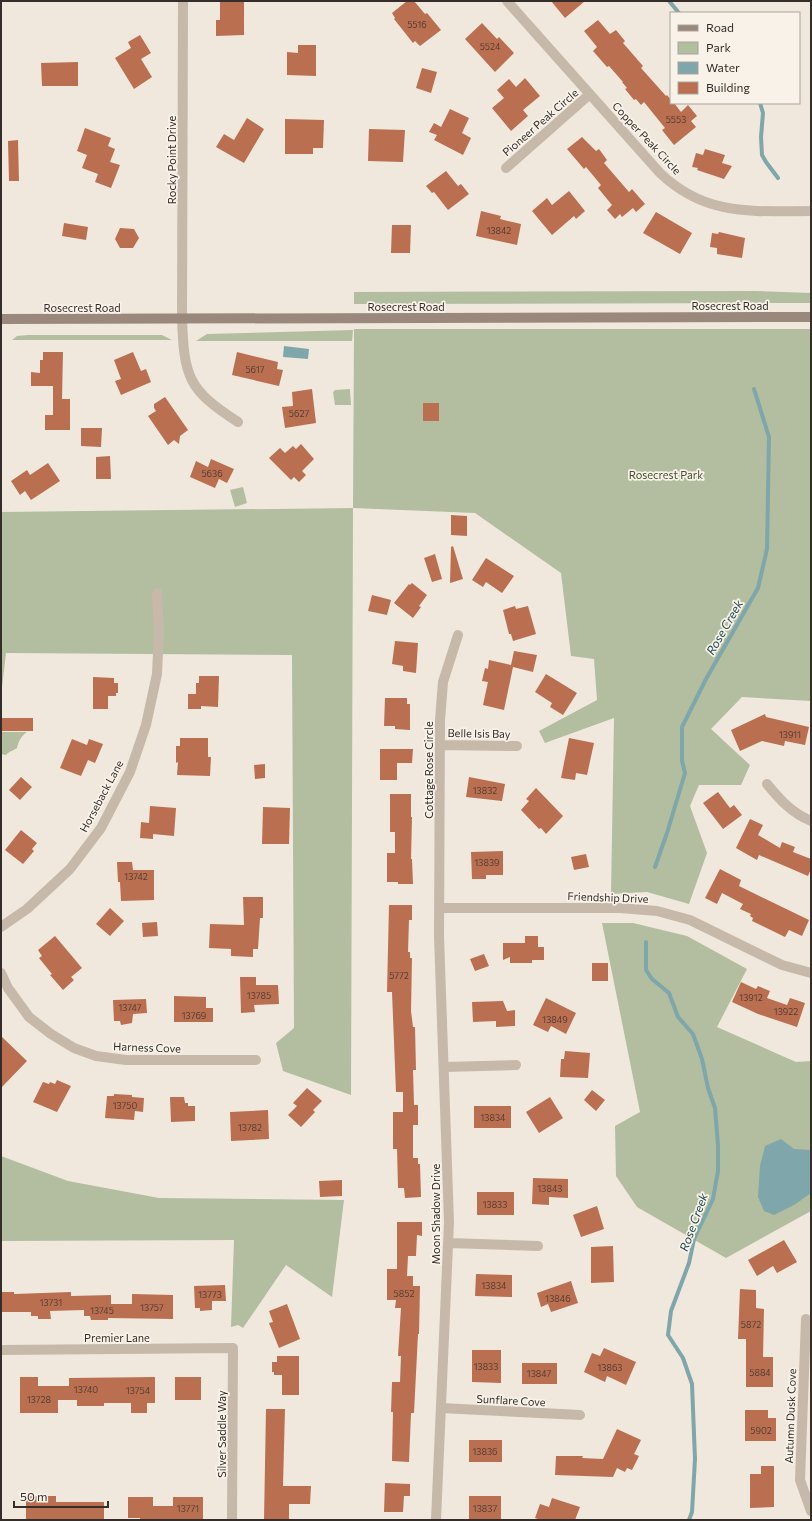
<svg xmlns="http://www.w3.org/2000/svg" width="812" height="1521" viewBox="0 0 812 1521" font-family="Commissioner,sans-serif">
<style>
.green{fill:#b2be9f}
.water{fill:#7fa6aa}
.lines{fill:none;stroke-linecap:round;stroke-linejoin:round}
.stream{stroke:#7fa6aa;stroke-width:4}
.building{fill:#ba6f51}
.minor{stroke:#c7b9aa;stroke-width:10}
.secondary{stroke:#9a887c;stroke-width:10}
.labels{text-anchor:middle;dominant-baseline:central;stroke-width:3.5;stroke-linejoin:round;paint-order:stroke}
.number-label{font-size:9px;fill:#563e33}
.street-label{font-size:11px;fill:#352d29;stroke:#f8f2e9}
.park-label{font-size:11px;fill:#43512f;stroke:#f8f2e9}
.water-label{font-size:12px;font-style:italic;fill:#224d53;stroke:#f8f2e9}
</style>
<rect width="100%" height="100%" fill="#f0e8dd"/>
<!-- green -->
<path class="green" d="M755,291L811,293V303L354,304V292Z
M354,329H811V701L742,697L711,729L750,765L741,785H699L690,806L707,853L689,904L647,892L611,894L614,718L545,743L539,731L597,700L594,659L571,656L561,573L475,513L353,508L351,1095L283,1071L276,1043L294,1028L292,655L6,653L1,696V512L353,508Z
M353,330L352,341H196L207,334Z
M28,335H162L172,340H12L17,336Z
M350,389L351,405H335L333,392L335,390Z
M243,487L247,503L235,507L230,490Z
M1,732H27C22,735 18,742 17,748C13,751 9,751 6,755L1,754Z
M602,923H633L687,936L747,969L717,1027L796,1062L811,1061V1211L726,1258L637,1207L616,1176L615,1126L640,1112Z
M1,1156L68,1181L159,1198L344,1200L332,1297L286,1265L243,1328L238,1325L231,1327L234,1240L1,1241Z"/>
<!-- water -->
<path class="water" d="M284,346L309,349L308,359L283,357Z
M781,1139L794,1149L811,1150V1193L794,1205L774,1215L764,1211L758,1197L760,1166L765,1146Z"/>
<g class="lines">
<!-- stream -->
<path class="stream" d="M669,1L679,13
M760,103L763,113L761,137L762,155L766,162L778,178
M655,867L667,833L685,773L682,761V727L706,679L758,588L767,549L769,437L754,389
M646,942V970L652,979L669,993L678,1017L693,1034L702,1059L708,1088L715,1108L718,1145V1171L713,1199L694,1239L689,1263L671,1311L668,1335L683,1358L692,1384L695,1459L692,1512L689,1520"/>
</g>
<!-- building -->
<path class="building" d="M220,1H244V35L216,36V20H220Z
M407,1H414L425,14L427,13L441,30L420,46L415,41L413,43L394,19L395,18L392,13Z
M551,1H585L565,18Z
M598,20L610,34L616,30L625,41L623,43L643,66L641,68L666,96L667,95L671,100V103H674L681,112L688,105L697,116L691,121L696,127L674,145L662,130L665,128L644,102L641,105L636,99L634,100L625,89L627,88L622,82H623L609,66L607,67L593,51L597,47L584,31Z
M482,23L497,39L499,37L514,53L495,72L465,39Z
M140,35L151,53L141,59L152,77L134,89L115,58L131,48L128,42Z
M298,45H316V76L287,75V52L298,53Z
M78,62V86H42L41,63Z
M422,68L437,72L431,93L416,88Z
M525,78L540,96L523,110L528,116L511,131L492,108L504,98L497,90L509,79L516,87Z
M450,109L469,118L462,133L471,138L463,155L434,140L437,135L429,132L434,123L441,127Z
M247,118L264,129L244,163L216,147L224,134L234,140Z
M285,119L324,120L323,148H313V154H285Z
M85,128L111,138L108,146L115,149L110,162L120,165L111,188L95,182L98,174L82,168L87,155L77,151Z
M369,129L405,130L403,162L368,161Z
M582,137L596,151L599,149L607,160L604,163L629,192L632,189L645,204L636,212L633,208L622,217L620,214L615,219L607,210L612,205L598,188L601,185L586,167L584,169L567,149Z
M18,140L19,181H9L8,141Z
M705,149L725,155L722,163L732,166L724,179L697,170L698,168L692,167L696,153L703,155Z
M446,171L458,186L461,184L469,194L448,210L434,192L432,193L426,186Z
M569,191L585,211L576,219L574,216L552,235L532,211L547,198L552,205Z
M481,211L501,216L500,219L521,224L517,245L476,236Z
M656,212L692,233L680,254L643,233Z
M64,223L88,227L86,240L62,236Z
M392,225H411L410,253H391Z
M120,228L134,229L139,238L133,248H120L115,239Z
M719,232L745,238L742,258L717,254V248L710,247L712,233L718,234Z
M43,352H63L62,399H70V430H45V415H53V386H31V372L40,373V360H43Z
M133,352L141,371L146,369L151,382L121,395L115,381L121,379L114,360Z
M237,352L278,362L277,369L283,370L279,386L232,375Z
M312,389L316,423L285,428L282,407L293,406L292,392Z
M165,397L188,430L180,436L179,444L174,440L168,445L148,416L156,411L154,408V404Z
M423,403H439V421H423Z
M81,428H102L101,447L81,446Z
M301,444L314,459L302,471L306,475L299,482L294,477L291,480L269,458L280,448L285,453L293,446L296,449Z
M110,456L111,479H96V457Z
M211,459L234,469L227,483L219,479L215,488L190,477L196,461L208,467Z
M48,463L60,481L31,500L25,491L20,495L11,481L27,470L30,475Z
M451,515L467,516V536L451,535Z
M453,546L463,579L450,583L451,547Z
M435,554L442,579L432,582L424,558Z
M486,558L514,576L502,593L486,582L483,587L472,580Z
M412,583L427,595L419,606L421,607L413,618L394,603L409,584L410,585Z
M372,595L391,600L387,615L368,611Z
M515,606L516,609L528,606L536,634L513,641L511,634H509L503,610Z
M395,641L418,643L416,673L403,671V666L392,664Z
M514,651L537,655L533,672L513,667L504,710L483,705L488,682L482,681L485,668L488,669L489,660L511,665Z
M546,674L577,693L563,715L550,707L552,703L535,692Z
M199,676H219L218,707L201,706V709H188V694H196V683H199Z
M93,677L114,678V683H118V693H116V696H108V709H93Z
M385,698H407V704H410V730L395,729V726H384Z
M765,714L766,717L809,727L805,745L785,741L784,746L762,741L740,751L731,730Z
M2,718H33V731H2Z
M180,738H208V757H211L210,776L177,775L178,762L176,763V746H180Z
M569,738L594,743L587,775L576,773L575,780L561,778Z
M72,739L87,745L89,739L103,744L95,763L88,760L81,776L60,768Z
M380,749H413L412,763H397V780H380Z
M265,764V778L255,779L254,765Z
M21,777L32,787L20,800L9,790Z
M469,777L505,784L502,801L466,797Z
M536,788L563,816L546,834L541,828L539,829L521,810L529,801L526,799Z
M718,792L730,808L734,805L742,815L723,829L703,803Z
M390,794H411V817H412L411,859H412L413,884H398V882H387V853H395V832H390Z
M150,806L176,808L174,836L153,834V839L140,838L141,822L149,823Z
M263,807L290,808L289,844H262Z
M750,819L763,825L758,835L780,848L782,842L795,847L793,852L811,859V869L808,876L759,855L757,860L736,848Z
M21,830L37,843L32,849L34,851L23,864L5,850Z
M503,851V875H486V879H472L471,852Z
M586,854L589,867L574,870L571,857Z
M117,862H132L133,870H154V900L121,901L120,882H118Z
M720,869L741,880L739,886L809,920L802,936L789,930L785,937L752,921L753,918L750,916L751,914L740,909L743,904L722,893L717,904L705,898Z
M243,897H263V918H260L258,949H253V957L231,956V949L209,948L210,924L244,925Z
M389,905H412V920H409L408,952H410V958H412L411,1011L413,1027H415L416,1070H413L414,1105H418V1125H413V1158H418V1164H420L421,1197L405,1198L404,1188H398L397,1149H393V1112H403V1092H396L392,992H387Z
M110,908L124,921L110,936L96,924Z
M157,922L158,936L143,937L142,923Z
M55,936L82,968L71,977L74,980L63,990L50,975L52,974L39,958L42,956L38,950Z
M525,936H538V947H544V960H532V963H510V957L503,960V943H525Z
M484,954L489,966L475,971L470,959Z
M592,963H608V981H592Z
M240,977H256V985H278L279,1004L254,1005L255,1012L241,1013Z
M741,982L756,989L758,986L770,991L767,998L787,1005L790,998L805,1003L797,1027L758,1014L732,1002Z
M174,996L206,997V1008H213V1022H174Z
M546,998L576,1013L566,1034L551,1026L548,1032L533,1025Z
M146,999L147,1013L133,1014L132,1023L121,1025L120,1021H114L113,1000Z
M503,1001L507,1011L515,1010V1026L496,1027V1021L473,1022L472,1002Z
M1,1036L27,1061L1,1088Z
M565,1051L590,1053L588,1078L560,1077L561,1059H564Z
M57,1080L71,1086L57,1112L33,1102L43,1082L49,1084L50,1082L55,1084Z
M307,1088L322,1101L313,1110L315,1112L301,1127L288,1115L297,1106L293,1103Z
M592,1090L605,1100L596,1111L584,1100Z
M114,1094L132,1095V1097L144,1098L143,1112L135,1111L134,1120L105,1118L107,1096H114Z
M170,1097H184L185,1103H188V1106H195V1121L171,1122Z
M550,1097L563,1118L539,1133L526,1112Z
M474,1106H511V1128H474Z
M268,1110L269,1139L231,1141L230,1112Z
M533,1178L568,1179V1198L549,1197V1205L532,1204Z
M342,1180V1196L320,1197L319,1181Z
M477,1192H514V1215H477Z
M597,1206L604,1229L581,1237L573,1215Z
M397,1222H422V1236L417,1235L416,1256H408L407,1276H413V1286H420L419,1334H418L414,1413H411L409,1462L392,1461L393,1412H391L392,1382H400L401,1356H398L401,1308H395L396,1300H387V1269H397Z
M784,1240L797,1262L777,1273L773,1266L757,1276L748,1260Z
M613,1246L614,1282L591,1283V1247Z
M476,1274L512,1275V1297L475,1296Z
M571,1281L578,1303L551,1312L548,1304L541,1307L537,1293Z
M225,1285L226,1301H212V1310L200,1311V1308H195L194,1286Z
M740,1289L756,1290V1308L764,1309L763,1357H773V1387H746V1339H738Z
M1,1292H14V1294L71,1292V1296L111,1295V1304H132V1294L173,1295V1319L108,1318V1320H91L90,1316H84V1310L50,1311L51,1319H38V1316H31V1312H1Z
M287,1304L300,1339L279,1348L269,1323L273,1322L269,1311Z
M604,1348L636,1362L626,1385L607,1376L605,1382L584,1372L592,1353L600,1356Z
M472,1350H501V1383L472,1382Z
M277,1356H299V1395H282V1375H274V1372H272V1362H277Z
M522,1363H557V1384H522Z
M20,1377H38V1386H69V1378L155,1377V1403H147V1413H131V1403H104V1406H77V1400H58V1413H20Z
M175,1377H201V1400H175Z
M266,1409H285L283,1486H311L310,1504H289V1520H264Z
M745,1410H768V1418H776V1441H745Z
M617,1429L641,1440L634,1454L639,1456L632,1470L627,1468L625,1472L617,1468L613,1477L555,1475L556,1456H583L582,1458L603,1459Z
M469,1440H502V1462H469Z
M761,1466H774V1507L750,1508V1474H761Z
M385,1483L410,1484V1496H404L403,1512H384Z
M26,1496H56V1502H104V1519H26Z
M469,1496H501V1520H469Z
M128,1497H153V1506H173V1497H203V1520H140V1518H128Z
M552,1498L580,1507L575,1520H541L535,1518L540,1504L549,1507Z"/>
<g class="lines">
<!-- minor -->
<path class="minor" d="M183,1L182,318C184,377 188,390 238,422
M507,1L660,173C706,217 753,211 811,211
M506,168L590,94
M440,745L517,746
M767,784C780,800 792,813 811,821
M439,908H620L657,911L690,920L782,965L811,973
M1,927L27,909L70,869L101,828L130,772L146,725L157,674L159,630L157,593
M1,973L8,988L29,1017L51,1034L74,1048L96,1056L126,1060H256
M444,1067L516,1065
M449,1243L538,1246
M806,1319L800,1480L811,1511
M1,1350L233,1348L232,1520
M441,1408L580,1415
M436,1520L449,1222L439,936L440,720L443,682L458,635"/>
<!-- secondary -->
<path class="secondary" d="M1,319L811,317"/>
</g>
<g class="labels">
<!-- number labels -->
<g class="number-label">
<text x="417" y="24">5516</text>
<text x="490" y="46">5524</text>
<text x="676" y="119">5553</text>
<text x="499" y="230">13842</text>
<text x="255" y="369">5617</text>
<text x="299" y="413">5627</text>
<text x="212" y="473">5636</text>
<text x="790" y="734">13911</text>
<text x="485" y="790">13832</text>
<text x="487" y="862">13839</text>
<text x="136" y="876">13742</text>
<text x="399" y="975">5772</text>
<text x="259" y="995">13785</text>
<text x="751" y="997">13912</text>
<text x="130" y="1007">13747</text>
<text x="786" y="1011">13922</text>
<text x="194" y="1015">13769</text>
<text x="555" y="1019">13849</text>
<text x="125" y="1105">13750</text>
<text x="493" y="1117">13834</text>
<text x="250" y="1127">13782</text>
<text x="550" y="1188">13843</text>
<text x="495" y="1204">13833</text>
<text x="494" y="1285">13834</text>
<text x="404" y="1293">5852</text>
<text x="210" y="1294">13773</text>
<text x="558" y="1298">13846</text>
<text x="51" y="1302">13731</text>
<text x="152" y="1307">13757</text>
<text x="102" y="1310">13745</text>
<text x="751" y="1324">5872</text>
<text x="486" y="1366">13833</text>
<text x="610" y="1367">13863</text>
<text x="760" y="1372">5884</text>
<text x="539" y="1373">13847</text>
<text x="86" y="1389">13740</text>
<text x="138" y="1390">13754</text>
<text x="39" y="1399">13728</text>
<text x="761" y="1430">5902</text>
<text x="485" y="1451">13836</text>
<text x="188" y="1508">13771</text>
<text x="485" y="1508">13837</text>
</g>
<!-- street labels -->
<g class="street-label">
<text transform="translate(540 122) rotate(-41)">Pioneer Peak Circle</text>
<text transform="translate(647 138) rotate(47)">Copper Peak Circle</text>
<text transform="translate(171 160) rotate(-90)">Rocky Point Drive</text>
<text x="730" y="305">Rosecrest Road</text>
<text x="406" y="306">Rosecrest Road</text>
<text x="82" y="307">Rosecrest Road</text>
<text transform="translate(479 733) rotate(1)">Belle Isis Bay</text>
<text transform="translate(428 770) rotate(-90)">Cottage Rose Circle</text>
<text transform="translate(101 796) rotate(-62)">Horseback Lane</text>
<text transform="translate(608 897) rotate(2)">Friendship Drive</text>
<text transform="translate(147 1047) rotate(2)">Harness Cove</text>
<text transform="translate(435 1214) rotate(-90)">Moon Shadow Drive</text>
<text x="117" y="1337">Premier Lane</text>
<text transform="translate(511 1400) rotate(3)">Sunflare Cove</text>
<text transform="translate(790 1416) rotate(-88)">Autumn Dusk Cove</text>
<text transform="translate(221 1434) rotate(-90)">Silver Saddle Way</text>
</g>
<!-- park labels -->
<g class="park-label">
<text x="666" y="474">Rosecrest Park</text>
</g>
<!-- water labels -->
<g class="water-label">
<text transform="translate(724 627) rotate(-60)">Rose Creek</text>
<text transform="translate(693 1222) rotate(-70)">Rose Creek</text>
</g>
</g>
<!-- border -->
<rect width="812" height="1521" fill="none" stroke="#352d29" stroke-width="4"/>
<!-- legend -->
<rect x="670" y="12" width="130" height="92" fill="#f8f2e9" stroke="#aaa39c"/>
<rect x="678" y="25" width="20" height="6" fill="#9a887c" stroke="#aaa39c"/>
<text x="706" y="32" font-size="12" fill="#352d29">Road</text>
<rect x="678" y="42" width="20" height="12" fill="#b2be9f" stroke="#aaa39c"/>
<text x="706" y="52" font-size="12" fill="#352d29">Park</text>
<rect x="678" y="62" width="20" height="12" fill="#7fa6aa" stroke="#aaa39c"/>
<text x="706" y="72" font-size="12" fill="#352d29">Water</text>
<rect x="678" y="82" width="20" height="12" fill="#ba6f51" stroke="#aaa39c"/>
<text x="706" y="92" font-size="12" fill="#352d29">Building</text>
<!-- scale -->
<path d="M14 1501v6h94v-6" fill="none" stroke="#352d29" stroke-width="2"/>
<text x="20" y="1501" font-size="12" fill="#352d29" stroke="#f8f2e9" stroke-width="3" paint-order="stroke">50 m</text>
</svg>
